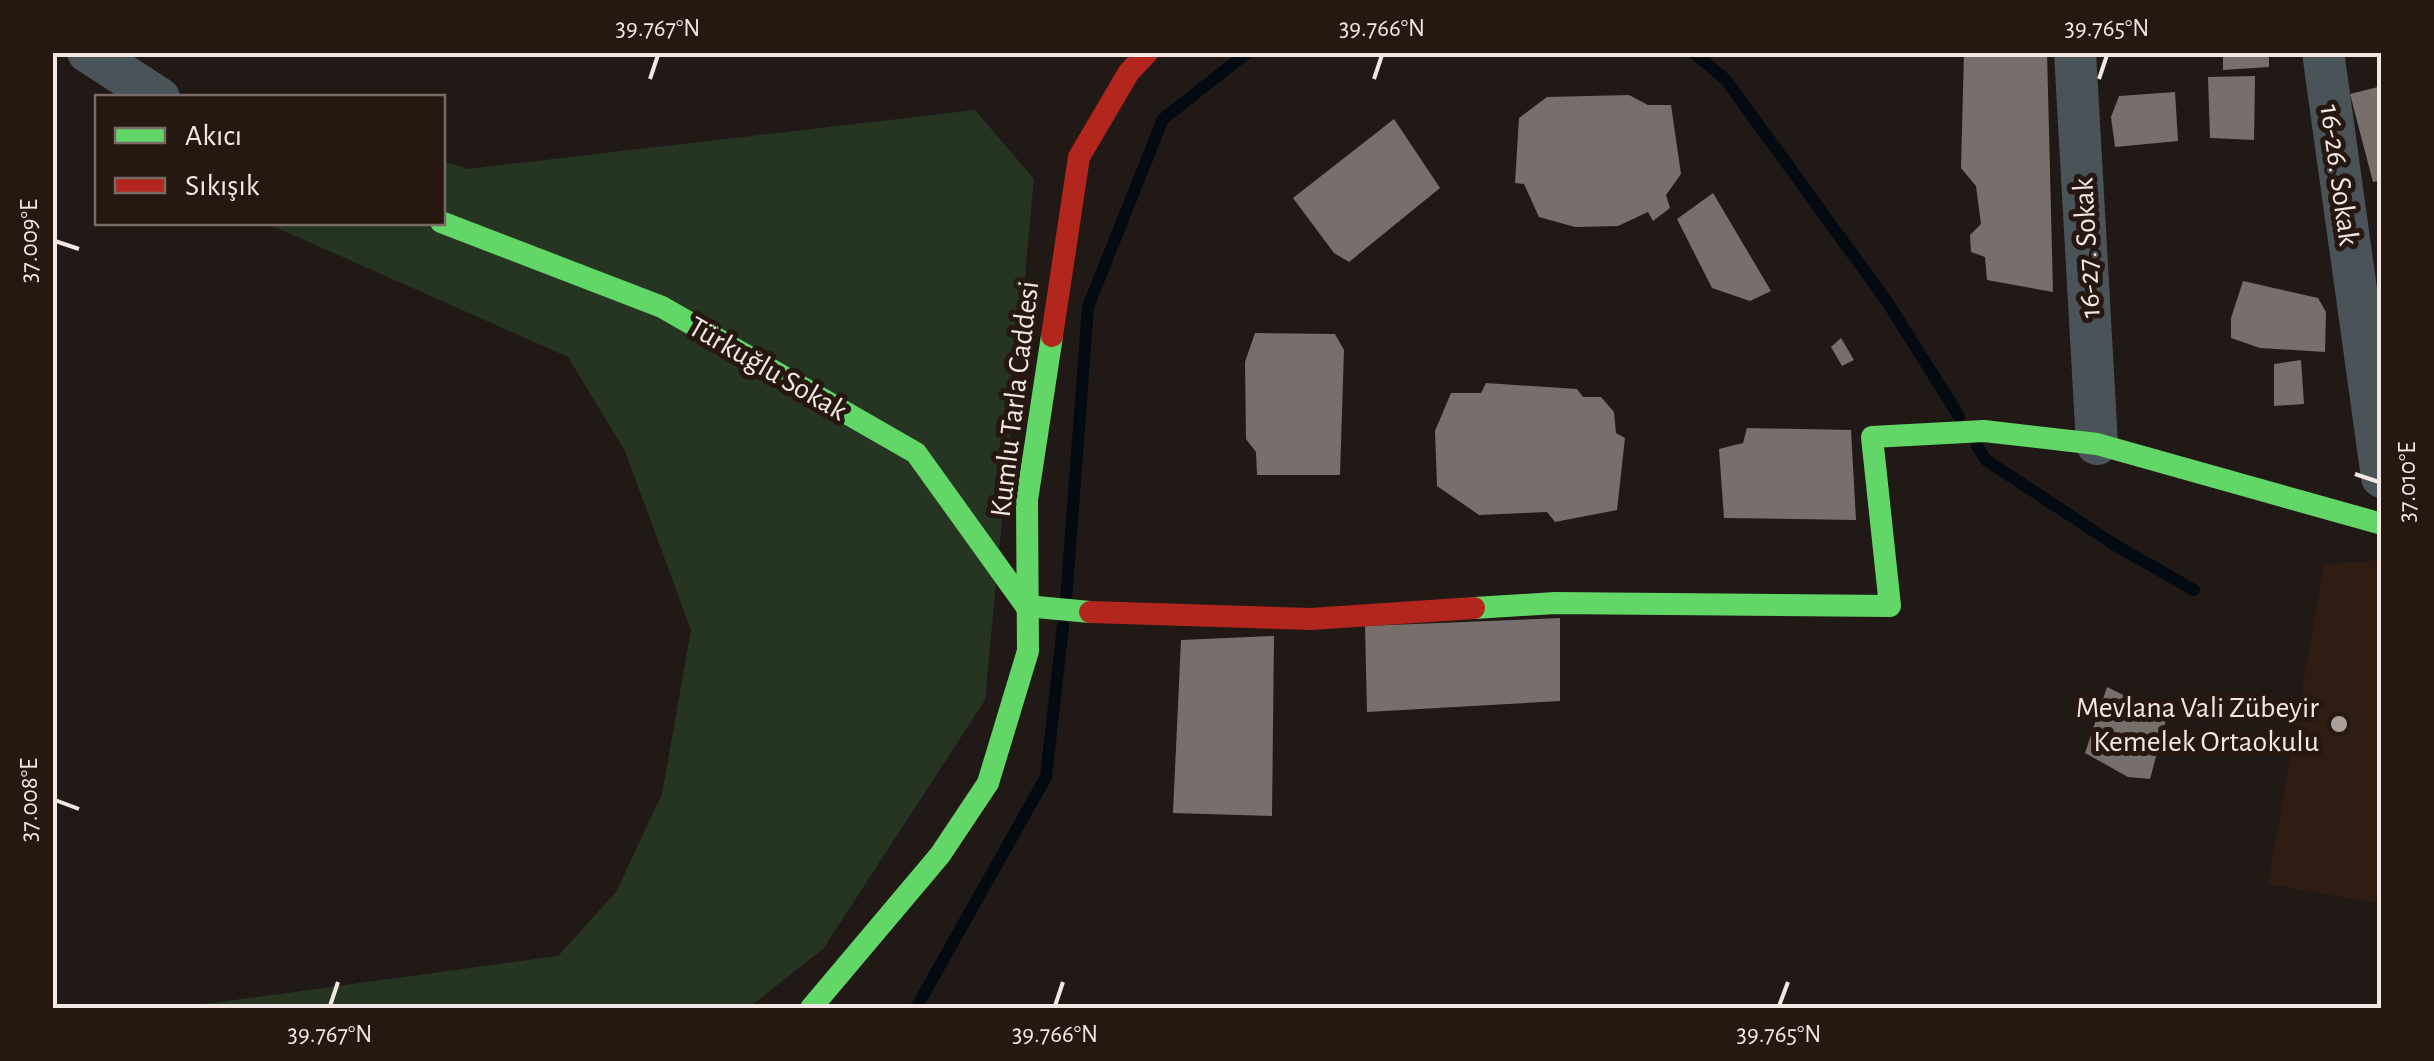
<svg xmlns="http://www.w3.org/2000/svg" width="2434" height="1061" font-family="'Alegreya Sans',sans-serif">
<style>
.built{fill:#2f1c13}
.green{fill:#253522}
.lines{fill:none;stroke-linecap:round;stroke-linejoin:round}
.stream{stroke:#030a11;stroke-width:12}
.building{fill:#766f6b}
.street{stroke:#4a5458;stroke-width:42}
.fast{stroke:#63d668;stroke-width:22}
.jam{stroke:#b3261e;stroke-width:22}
.ticks{fill:none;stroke:#f2e7e3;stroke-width:4}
.poi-dot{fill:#a99f9b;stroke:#261811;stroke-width:4}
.labels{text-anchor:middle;stroke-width:10;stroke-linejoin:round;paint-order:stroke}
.street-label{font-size:30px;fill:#f2e7e3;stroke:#261811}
.poi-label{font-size:30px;fill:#f2e7e3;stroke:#261811;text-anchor:end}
.neatline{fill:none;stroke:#f2e7e3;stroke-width:4}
.ticks-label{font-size:25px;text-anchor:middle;fill:#f2e7e3}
</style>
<rect width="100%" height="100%" fill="#211916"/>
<path class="built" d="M2381 560H2382L2381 904 2268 884 2324 564Z"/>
<path class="green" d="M975 110 1034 179 985 700 823 949 748 1008H176L558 956 616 892 662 794 691 630 625 451 568 357 266 223 442 222 443 161 468 169Z"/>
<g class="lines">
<g class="stream">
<path d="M1693 52 1726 80 1888 303 1959 416"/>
<path d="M1977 446 1986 460 2115 545 2194 590"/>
<path d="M1066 601 1088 307 1163 119 1248 52"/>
<path d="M916 1008 1046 777 1063 626"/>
</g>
</g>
<g class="building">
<path d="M1964 52H2047L2053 292 1987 280 1985 257 1971 252 1970 235 1981 224 1976 186 1961 168Z"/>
<path d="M2223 52H2269V67L2223 70Z"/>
<path d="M2255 76 2254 140 2210 138 2208 77Z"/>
<path d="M2382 86V180L2373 182 2350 94Z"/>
<path d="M2175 92 2178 141 2115 147 2111 117 2119 96Z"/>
<path d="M1629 95 1648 105H1671L1681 174 1666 195 1670 208 1653 221 1648 212 1618 226 1575 227 1539 217 1524 184 1515 183 1519 118 1547 97Z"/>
<path d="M1394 119 1440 188 1349 262 1334 253 1293 198Z"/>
<path d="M1713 193 1771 291 1750 301 1712 288 1677 219Z"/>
<path d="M2243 281 2318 298 2326 312 2325 352 2260 348 2231 338V318Z"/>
<path d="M1255 333 1335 334 1344 350 1340 475H1257L1256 452 1246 439 1245 362Z"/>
<path d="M1841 338 1854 360 1842 366 1831 347Z"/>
<path d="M2301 360 2304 404 2274 406V364Z"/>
<path d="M1486 383 1577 389 1583 397H1601L1614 412 1616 433 1625 438 1617 510 1555 522 1547 512 1479 515 1437 486 1435 431 1451 393H1481Z"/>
<path d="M1747 428 1851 430 1856 520 1724 518 1719 449 1743 443Z"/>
<path d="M1560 618V701L1367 712 1365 626Z"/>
<path d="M1274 636 1272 816 1173 813 1181 640Z"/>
<path d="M2107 687 2167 716 2150 779 2128 777 2085 753Z"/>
</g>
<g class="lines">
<g class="street">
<path d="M88 52 159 98"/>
<path d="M2075 52 2097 444"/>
<path d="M2323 52 2382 477"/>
</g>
<g class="fast">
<path d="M441 222 662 307 916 453 1026 606 1090 612"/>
<path d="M1474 608 1555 603 1890 606 1872 437 1984 431 2097 444 2382 524"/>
<path d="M811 1008 940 855 988 783 1028 651 1027 500 1052 336"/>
</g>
<g class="jam">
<path d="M1052 336 1079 157 1129 72 1148 52"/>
<path d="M1090 612 1311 619 1474 608"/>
</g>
</g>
<path class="ticks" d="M650 79 658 55M1374 79 1382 55M2099 79 2107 55M55 241 79 249M2355 474 2379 482M55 800 79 809M330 1006 338 982M1055 1006 1063 982M1779 1006 1788 982"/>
<circle class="poi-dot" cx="2339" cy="724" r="10"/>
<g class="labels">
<g class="street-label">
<text transform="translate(2340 175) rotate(82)" y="10">16-26. Sokak</text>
<text transform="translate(2086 248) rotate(-93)" y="10">16-27. Sokak</text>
<text transform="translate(768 368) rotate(30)" y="10">Türkuğlu Sokak</text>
<text transform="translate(1014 399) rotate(-83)" y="10">Kumlu Tarla Caddesi</text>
</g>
<g class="poi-label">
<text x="2319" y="717">Mevlana Vali Zübeyir<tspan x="2319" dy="34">Kemelek Ortaokulu</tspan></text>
</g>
</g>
<rect width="2434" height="1061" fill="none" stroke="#261811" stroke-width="110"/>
<rect x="95" y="95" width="350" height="130" fill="#261811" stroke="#786b65" stroke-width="2.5"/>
<rect x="115" y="128" width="50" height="15" fill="#63d668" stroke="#786b65" stroke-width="2.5"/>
<text x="185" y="145" font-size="30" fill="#f2e7e3">Akıcı</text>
<rect x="115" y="178" width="50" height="15" fill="#b3261e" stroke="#786b65" stroke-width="2.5"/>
<text x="185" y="195" font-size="30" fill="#f2e7e3">Sıkışık</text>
<rect x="55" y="55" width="2324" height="951" class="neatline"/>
<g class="ticks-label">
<text x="658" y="36">39.767°N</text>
<text x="1382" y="36">39.766°N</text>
<text x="2107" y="36">39.765°N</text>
<text transform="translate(28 241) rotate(-90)" y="9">37.009°E</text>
<text transform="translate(2406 482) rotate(-90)" y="9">37.010°E</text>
<text transform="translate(28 800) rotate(-90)" y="9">37.008°E</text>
<text x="330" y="1042">39.767°N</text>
<text x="1055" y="1042">39.766°N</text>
<text x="1779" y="1042">39.765°N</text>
</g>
</svg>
